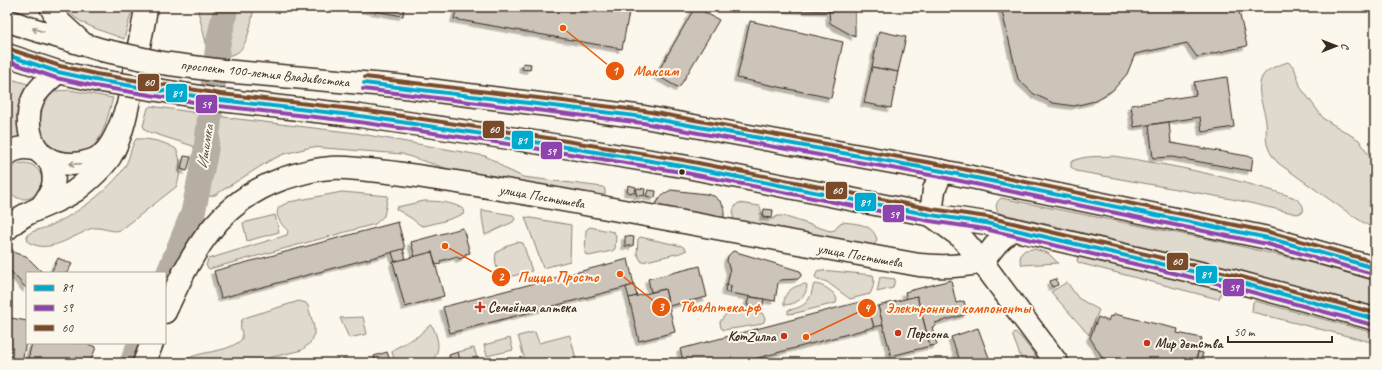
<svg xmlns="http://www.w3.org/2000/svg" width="1382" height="370" font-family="Caveat,sans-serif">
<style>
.green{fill:#dfd9ce;stroke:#8d8276}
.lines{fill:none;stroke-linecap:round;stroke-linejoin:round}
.river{stroke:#b6aea2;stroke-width:25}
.building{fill:#ccc4b9;stroke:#3b2a1e;filter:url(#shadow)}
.major-casing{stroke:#3b2a1e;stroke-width:25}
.highway-casing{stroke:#3b2a1e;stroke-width:25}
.major{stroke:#fbf7ec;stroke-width:22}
.highway{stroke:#fbf7ec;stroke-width:22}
.highway-bridge-casing{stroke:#3b2a1e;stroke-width:25;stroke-linecap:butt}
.highway-bridge{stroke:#fbf7ec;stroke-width:22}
.bus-1-casing{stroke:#fbf7ec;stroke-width:7}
.bus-2-casing{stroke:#fbf7ec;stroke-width:7}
.bus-3-casing{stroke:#fbf7ec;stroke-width:7}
.bus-1{stroke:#00a9ce;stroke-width:4}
.bus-2{stroke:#8e44ad;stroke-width:4}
.bus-3{stroke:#7a4b2a;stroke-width:4}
.oneway{stroke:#9b9085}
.bus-dot{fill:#3b2a1e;stroke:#fbf7ec;stroke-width:1.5}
.poi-dot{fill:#c8321e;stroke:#fbf7ec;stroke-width:1.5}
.labels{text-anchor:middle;stroke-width:4;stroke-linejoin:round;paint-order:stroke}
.street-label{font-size:14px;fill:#3b2a1e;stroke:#fbf7ec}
.poi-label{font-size:14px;font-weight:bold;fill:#3b2a1e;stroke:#fbf7ec;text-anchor:start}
.water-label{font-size:15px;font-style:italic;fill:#605246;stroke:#fbf7ec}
.leader{fill:none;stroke:#e8590c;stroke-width:1.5}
.callout-dot{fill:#e8590c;stroke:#fbf7ec;stroke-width:1.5}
.mark-label{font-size:12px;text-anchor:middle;font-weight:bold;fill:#fff}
.callout-label{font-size:15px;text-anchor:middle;font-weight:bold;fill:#e8590c;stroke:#fbf7ec;stroke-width:4;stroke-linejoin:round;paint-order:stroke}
.line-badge{stroke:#fbf7ec;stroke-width:1.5}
.badge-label{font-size:11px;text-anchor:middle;font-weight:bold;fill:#fff}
</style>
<defs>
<filter id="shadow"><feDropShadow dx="-3.5" dy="3.5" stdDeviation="0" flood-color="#0004"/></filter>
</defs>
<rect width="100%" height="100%" fill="#fbf7ec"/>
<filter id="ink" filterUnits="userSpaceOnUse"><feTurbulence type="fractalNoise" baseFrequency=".025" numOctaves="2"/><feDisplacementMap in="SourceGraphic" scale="8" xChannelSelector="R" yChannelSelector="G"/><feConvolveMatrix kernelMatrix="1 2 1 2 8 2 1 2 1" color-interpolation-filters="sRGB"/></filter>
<g filter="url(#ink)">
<g class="green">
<path d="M65 7H133L124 39C106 32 75 24 65 7Z"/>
<path d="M197 7H254C252 19 248 45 238 52 231 57 220 56 212 55L206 43Z"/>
<path d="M1288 62 1294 67 1301 88 1324 119 1359 140 1371 158 1375 170V228L1369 226 1353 216 1278 163C1274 158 1270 154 1268 147 1265 140 1267 131 1266 123 1265 108 1255 93 1262 77 1266 69 1279 65 1288 62Z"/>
<path d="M8 78 31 85C16 106 15 114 21 139L7 141 9 110Z"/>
<path d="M70 90 113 98C108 115 104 137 91 149 85 153 76 153 70 153 64 152 57 151 52 148 35 136 35 97 57 91 61 90 66 91 70 90Z"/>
<path d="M151 106 238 119 356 133 485 156 495 161 506 169 523 177 603 187 605 189V195L603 198 476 178 402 154 312 147 284 154 269 161 215 195 203 198 197 197 189 191 188 187 187 182 195 150 193 146 146 131 143 126 148 108Z"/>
<path d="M136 139C148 138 166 142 176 149 182 159 181 176 176 187L121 230C112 233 103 227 93 228 89 229 85 231 82 233 64 241 47 253 28 242L27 235C35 229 44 229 52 225 76 214 110 190 124 168 130 159 130 148 136 139Z"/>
<path d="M1113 156C1174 165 1234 178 1293 197 1299 201 1305 204 1303 212L1297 214 1237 200 1076 171 1071 167V162C1083 155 1099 157 1113 156Z"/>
<circle cx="24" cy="181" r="18"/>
<path d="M342 192 388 196 384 216 375 224 209 269 206 266 208 259 287 235 288 231C281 224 274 216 279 207L289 202Z"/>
<path d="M1001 198 1227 243 1316 264 1375 281V307L1223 266 999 213C995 208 995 203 1001 198Z"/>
<path d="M424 201C436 201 453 202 463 209L464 214 444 221 424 226 420 225 411 218 396 209 397 207Z"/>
<path d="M738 203 760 206 763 218 773 219 777 216H783L830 231 835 230 840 223 843 222C856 224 873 223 877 240L872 248 735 221C731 216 733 207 738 203Z"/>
<path d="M482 210 513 215 515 219 513 222 485 235 482 217Z"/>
<path d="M275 215 279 232 247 241 243 223Z"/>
<path d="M525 217 571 225 570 261 543 268Z"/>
<path d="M590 227 614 232 616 236 615 249 612 251 589 256 585 254 586 230Z"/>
<path d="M640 237 682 246 687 250 680 253 642 262 637 254 638 239Z"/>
<path d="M517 242 523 243 532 271 505 278C497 274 494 262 496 253L508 245Z"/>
<path d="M1034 249 1048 253 1058 263 1022 265 1020 260 1021 254 1025 250Z"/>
<path d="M1080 254 1220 289 1221 292 1219 299 1214 298 1079 263 1077 261 1078 256Z"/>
<path d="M821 270 873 275C875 280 873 289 870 294L850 299 827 282 818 279 815 277 817 271Z"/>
<path d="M880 277 895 279 893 288 877 292Z"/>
<path d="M1067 282 1078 298 1099 310 1089 335 1051 292Z"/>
<path d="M805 284 807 285C807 297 796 305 784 305 783 292 793 286 805 284Z"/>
<path d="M814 284C822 284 836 292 837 300L836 303 796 313 788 314V310C796 309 806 306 810 297 812 293 812 289 814 284Z"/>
<path d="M299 301 306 303 308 306 314 327V334L312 341 302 350 248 363H180C198 349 226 355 242 339 243 331 237 324 244 318Z"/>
<path d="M1255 301 1375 333V343L1252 312 1253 302Z"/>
<path d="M731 311 762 313 765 318 764 322 757 325 724 330 721 328 720 322 725 315Z"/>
<path d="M363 317 367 334 349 338 340 318Z"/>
<path d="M430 325 433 327C439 342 441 349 431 363H395L392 352 394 349 418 336Z"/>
<path d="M535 332 539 343 570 335 577 363H534L533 359 525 361 518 336Z"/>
<path d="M1015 332 1021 337 1041 363H1023L1013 337V334Z"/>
<path d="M510 338 513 350 487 356 484 345Z"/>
<path d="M474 348 477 358 457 363H451L458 352Z"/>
</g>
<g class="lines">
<g class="river">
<path d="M165 282 193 213 206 150 218 44 226 7"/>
<path d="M132 363 140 343"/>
</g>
</g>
<g class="building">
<path d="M352 7H404L403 16Z"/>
<path d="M457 7H630L622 49 454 19Z"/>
<path d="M695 7 719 20 679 88 656 75Z"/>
<path d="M726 7H855V10L829 11Z"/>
<path d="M1001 7H1238L1247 46 1197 57 1187 43 1135 54 1127 74 1113 90 1095 101 1074 106 1053 103 1034 94 1018 79Z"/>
<path d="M855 10V37L830 23 829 11Z"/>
<path d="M750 21 843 42 831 98 737 78Z"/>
<path d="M879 31 906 37 898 72 872 67Z"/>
<path d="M523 63 531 64 530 70 522 69Z"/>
<path d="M872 67 898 72 891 108 864 103Z"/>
<path d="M1227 77 1234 127 1202 132 1200 117 1134 127 1131 105 1196 95 1194 82Z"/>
<path d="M1169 122 1171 143 1253 157 1251 171 1172 157 1153 158 1149 125Z"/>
<path d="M184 156 191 157 187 171 181 169Z"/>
<path d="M628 185 636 187 635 193 627 192Z"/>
<path d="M637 188 645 189 644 196 636 195Z"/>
<path d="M648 190 656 191 655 198 646 196Z"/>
<path d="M671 190 706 194 714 196 721 202 724 208V219L655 206 662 195Z"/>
<path d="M764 209 773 210 772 218 763 217Z"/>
<path d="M398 222 405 249 221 298 214 271Z"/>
<path d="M463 228 470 253 465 254V257L459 259 458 256 440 261 441 264 436 265 432 252 415 257 411 242Z"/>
<path d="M625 236 634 237 633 246H625Z"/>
<path d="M11 248 15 253 26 256 43 273H27V289L7 267V259Z"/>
<path d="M403 249 406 259 395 262 392 252Z"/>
<path d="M733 251 800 271 801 273V276L798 279 780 280 778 283 775 301 730 293 731 286 727 285 730 271 727 261 728 256Z"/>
<path d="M432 252 444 296 405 307 393 262Z"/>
<path d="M58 258 72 264 67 273H51Z"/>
<path d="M628 259 634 285 450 333 443 307Z"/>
<path d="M700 266 707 297 669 306 665 289 651 292 648 279Z"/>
<path d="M1056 279 1058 285 1052 287 1050 281Z"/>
<path d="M951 280 956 303 964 301 967 314 935 323 936 326 932 327 937 345 930 346 917 296 907 299 905 292Z"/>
<path d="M634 285 637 296 629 298 626 287Z"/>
<path d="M726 285 731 286 730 293 725 292Z"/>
<path d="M665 289 675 332 639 341 629 298Z"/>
<path d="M917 296 930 346 891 356 878 306Z"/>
<path d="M749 297 764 299 762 308 747 305Z"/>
<path d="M867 300 874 327 739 363H684L680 349Z"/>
<path d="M878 306 883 325 874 327 869 309Z"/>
<path d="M1114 314 1178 329 1177 333 1202 338 1195 363H1106L1090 338 1098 317 1108 321 1110 316 1113 317Z"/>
<path d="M11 318 27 321V336L22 362 7 359V340Z"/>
<path d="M978 328 991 363H961L951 337Z"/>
<path d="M32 343H84L96 347 90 363H27Z"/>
<path d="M387 352 391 363H376L374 356Z"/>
<path d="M458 352 460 360 451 362 449 355Z"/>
<path d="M1198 352 1203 353 1200 363H1196Z"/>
<path d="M345 359 346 363H332Z"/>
</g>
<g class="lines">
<g class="major-casing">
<g id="major">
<path d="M7 154C17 147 26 147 38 150"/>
<path d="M41 207C54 190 58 180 49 159"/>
<path d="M931 215 961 237 982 262 1057 363"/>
<path d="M7 229C27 208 53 206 75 191 88 181 101 170 110 157 125 134 131 88 136 61 139 43 144 25 146 7"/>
<path d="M982 262 997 243 1012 229"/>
<path d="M165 312C192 253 216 203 282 179 297 174 315 169 331 168 343 167 356 169 368 170 393 172 418 176 443 180 498 188 552 198 607 208 711 228 815 247 919 265 941 267 961 267 982 262"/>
<path d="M144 363 152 343"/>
</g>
</g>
<g class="highway-casing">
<g id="highway">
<path d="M51 7 58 21 80 41"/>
<path d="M7 20 26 27 102 50"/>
<path d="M7 55 58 72 95 80"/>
<path d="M223 71 397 86 644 117 942 171 1268 238 1375 268"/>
<path d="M58 72C49 80 38 88 33 99 26 114 28 136 37 149 51 169 91 168 106 151 116 140 121 123 126 110"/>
<path d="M220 100 360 116 516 139 682 166 931 215 986 223 1234 281 1375 319"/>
<path d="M931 215 934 190 942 171"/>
</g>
</g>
<use href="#major" class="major"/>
<use href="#highway" class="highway"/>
<g class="highway-bridge-casing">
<g id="highway-bridge">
<path d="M102 50 162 63 223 71"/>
<path d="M95 80 220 100"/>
</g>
</g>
<use href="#highway-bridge" class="highway-bridge"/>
<g class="bus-1-casing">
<g id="bus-1">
<path d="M7 55 58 72 95 80 220 100 360 116 516 139 682 166 931 215 986 223 1234 281 1375 319"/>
<path d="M364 83 644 117 942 171 1268 238 1375 268"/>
</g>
</g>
<g class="bus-2-casing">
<g id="bus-2">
<path d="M7 61 56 78 94 86 219 106 359 122 515 145 681 172 930 221 985 229 1233 287 1373 325"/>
<path d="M363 89 643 123 941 177 1267 244 1373 274"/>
</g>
</g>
<g class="bus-3-casing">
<g id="bus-3">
<path d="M9 49 60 66 96 74 221 94 361 110 517 133 683 160 932 209 987 217 1235 275 1375 313"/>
<path d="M365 77 645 111 943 165 1269 232 1375 262"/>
</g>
</g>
<use href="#bus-1" class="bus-1"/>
<use href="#bus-2" class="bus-2"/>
<use href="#bus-3" class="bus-3"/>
</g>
<defs><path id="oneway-shaft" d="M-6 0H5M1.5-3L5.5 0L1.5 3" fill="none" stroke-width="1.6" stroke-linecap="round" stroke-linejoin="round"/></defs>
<g class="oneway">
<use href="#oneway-shaft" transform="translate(38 30) rotate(-163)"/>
<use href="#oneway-shaft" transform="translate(75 164) rotate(178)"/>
</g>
</g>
<circle class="bus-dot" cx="682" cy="172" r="3.5"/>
<g class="poi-dot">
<path d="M478 301h4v4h4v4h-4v4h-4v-4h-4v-4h4z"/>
<circle cx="898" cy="333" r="4"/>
<circle cx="784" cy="336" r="4"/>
<circle cx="1147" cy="343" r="4"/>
</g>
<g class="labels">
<g class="street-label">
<text transform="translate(265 73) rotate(6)" y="5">проспект 100-летия Владивостока</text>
<text transform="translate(542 196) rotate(10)" y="5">улица Постышева</text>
<text transform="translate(860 255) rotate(10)" y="5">улица Постышева</text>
</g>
<g class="poi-label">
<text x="488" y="312">Семейная аптека</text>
<text x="906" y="338">Персона</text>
<text x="776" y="341" text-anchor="end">КотZилла</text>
<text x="1155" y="348">Мир детства</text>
</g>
<g class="water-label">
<text transform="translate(205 147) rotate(-81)" y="5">Ишимка</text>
</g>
</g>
<path class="leader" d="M563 28L615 71M445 246L501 277M620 274L661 307M806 337L867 308"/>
<g class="callout-dot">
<circle cx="563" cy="28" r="4"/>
<circle cx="445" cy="246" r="4"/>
<circle cx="620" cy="274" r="4"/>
<circle cx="806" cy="337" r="4"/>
<circle cx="615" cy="71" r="10"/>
<circle cx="501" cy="277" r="10"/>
<circle cx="661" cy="307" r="10"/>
<circle cx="867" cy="308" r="10"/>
</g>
<g class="mark-label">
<text x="615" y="75">1</text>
<text x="501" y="281">2</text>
<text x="661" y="311">3</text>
<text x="867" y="312">4</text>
</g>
<g class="callout-label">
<text x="656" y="76">Максим</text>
<text x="558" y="282">Пицца Просто</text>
<text x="720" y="312">ТвояАптека.рф</text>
<text x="958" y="313">Электронные компоненты</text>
</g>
<g class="line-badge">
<rect x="137" y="73" width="23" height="19" rx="4" fill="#7a4b2a"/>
<rect x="165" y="83" width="23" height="20" rx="4" fill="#00a9ce"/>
<rect x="195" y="94" width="23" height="20" rx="4" fill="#8e44ad"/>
<rect x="482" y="120" width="23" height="19" rx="4" fill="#7a4b2a"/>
<rect x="511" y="130" width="23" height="20" rx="4" fill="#00a9ce"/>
<rect x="540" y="141" width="23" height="19" rx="4" fill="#8e44ad"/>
<rect x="825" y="181" width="23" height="19" rx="4" fill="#7a4b2a"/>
<rect x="854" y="192" width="23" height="20" rx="4" fill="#00a9ce"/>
<rect x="882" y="204" width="23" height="19" rx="4" fill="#8e44ad"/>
<rect x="1166" y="252" width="23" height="19" rx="4" fill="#7a4b2a"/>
<rect x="1195" y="265" width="23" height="19" rx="4" fill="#00a9ce"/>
<rect x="1222" y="278" width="23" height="19" rx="4" fill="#8e44ad"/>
</g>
<g class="badge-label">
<text x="149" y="86">60</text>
<text x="177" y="97">81</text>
<text x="206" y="108">59</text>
<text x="494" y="133">60</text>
<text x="522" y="144">81</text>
<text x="551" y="155">59</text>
<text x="837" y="194">60</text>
<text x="865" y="206">81</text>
<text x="894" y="218">59</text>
<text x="1177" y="265">60</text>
<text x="1206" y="278">81</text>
<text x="1234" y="291">59</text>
</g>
<rect width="1382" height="370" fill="none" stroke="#fbf7ec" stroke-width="24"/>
<rect x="12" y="12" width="1358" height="346" fill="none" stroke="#3b2a1e" stroke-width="1.5" filter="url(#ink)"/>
<rect x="26" y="272" width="140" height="72" fill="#fbf7ec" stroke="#aea59a"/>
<rect x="34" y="285" width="20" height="6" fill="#00a9ce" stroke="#aea59a"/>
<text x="62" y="292" font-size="12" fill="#3b2a1e">81</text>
<rect x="34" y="305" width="20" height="6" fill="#8e44ad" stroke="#aea59a"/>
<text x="62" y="312" font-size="12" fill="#3b2a1e">59</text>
<rect x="34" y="325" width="20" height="6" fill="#7a4b2a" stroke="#aea59a"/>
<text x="62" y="332" font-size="12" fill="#3b2a1e">60</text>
<g transform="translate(1336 46) rotate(90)" stroke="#fbf7ec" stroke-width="3" paint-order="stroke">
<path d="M0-3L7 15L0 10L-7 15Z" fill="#3b2a1e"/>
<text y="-6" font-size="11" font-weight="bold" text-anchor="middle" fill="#3b2a1e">С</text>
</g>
<path d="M1228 336v6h104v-6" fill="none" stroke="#3b2a1e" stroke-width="2"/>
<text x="1234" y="336" font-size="12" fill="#3b2a1e" stroke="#fbf7ec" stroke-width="3" paint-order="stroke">50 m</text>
</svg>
